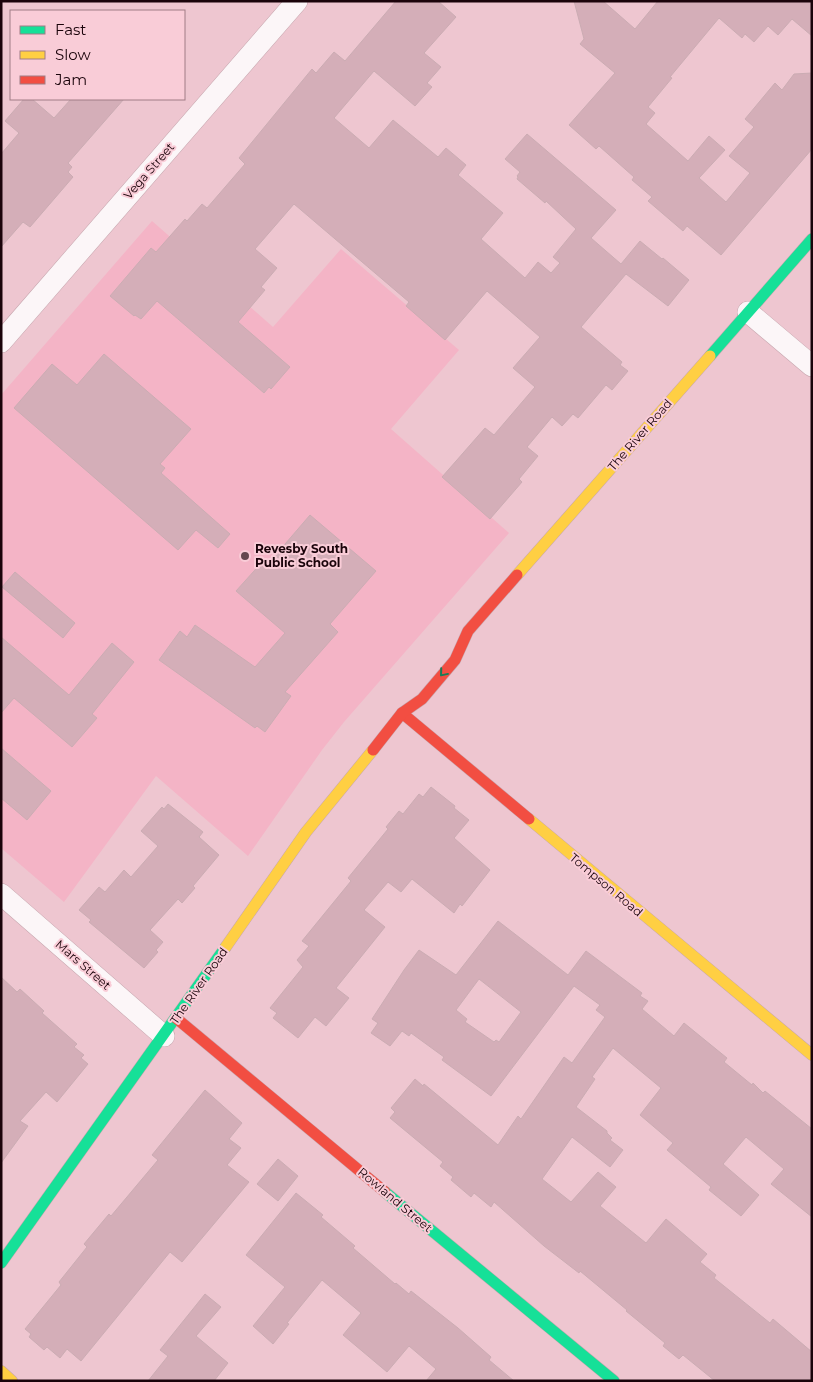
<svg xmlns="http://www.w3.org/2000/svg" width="813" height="1382" font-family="Montserrat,sans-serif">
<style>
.built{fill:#f4b4c6}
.building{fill:#d4aeb8;stroke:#cbacb3;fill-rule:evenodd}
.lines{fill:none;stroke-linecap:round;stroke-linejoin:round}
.street-casing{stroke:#c6a6ae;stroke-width:22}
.fast-casing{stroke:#c6a6ae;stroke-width:12}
.slow-casing{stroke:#c6a6ae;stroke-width:12}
.jam-casing{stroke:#c6a6ae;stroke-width:12}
.street{stroke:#fcf6f8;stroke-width:21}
.fast{stroke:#16e098;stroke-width:11}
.slow{stroke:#ffcf43;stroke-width:11}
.jam{stroke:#f24e42;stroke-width:11}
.oneway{stroke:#187d58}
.poi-dot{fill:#64474f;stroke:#f9ccd7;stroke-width:2}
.labels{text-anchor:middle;stroke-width:4;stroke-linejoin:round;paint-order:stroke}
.street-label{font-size:12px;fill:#1a030a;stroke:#f9ccd7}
.poi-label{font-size:12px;font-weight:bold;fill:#1a030a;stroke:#f9ccd7;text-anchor:start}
</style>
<rect width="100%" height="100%" fill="#eec6d0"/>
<path class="built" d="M152 221 273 327 341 249 459 350 391 429 509 533 344 722 322 750 248 856 156 776 64 902 1 848V395Z"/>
<g class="building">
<path d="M396 1H438L456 17 424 53 441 67 427 83 432 87 415 106 374 71 334 118 369 148 393 120 438 157 446 148 466 165 458 175 503 213 481 239 525 278 538 262 551 273 560 263 553 257 576 229 546 201 545 203 517 179 518 177 517 176 520 172 505 159 527 134 616 210 591 238 621 264 640 241 662 259 663 258 689 280 668 306 626 274 581 327 622 362 620 365 628 371 612 390 606 385 578 418 573 414 562 426 552 417 527 447 538 456 519 479 522 482 490 519 442 477 485 428 494 435 535 387 513 368 540 337 487 291 445 340 406 306 409 302 294 204 255 249 277 268 261 287 265 290 238 322 290 367 271 389 269 387 264 393 157 301 141 319 135 315 134 316 110 296 151 248 156 252 185 219 187 221 202 204 207 208 245 164 239 158 312 69 316 73 334 52 345 61Z"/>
<path d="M574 1H603L635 29 658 1H812V36L792 19 778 35 768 26 754 42 745 34 742 38 719 18 670 77 672 78 648 107 655 113 646 124 688 161 709 136 725 150 699 178 726 202 750 173 729 156 754 127 745 119 775 83 782 90 794 74 812 73V149L721 255 687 226 683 231 648 201 652 197 632 180 634 177 599 146 596 149 569 125 615 73 580 44 584 39Z"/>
<path d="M24 99H32L54 118 71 99H124L68 163 72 167 68 172 73 177 30 227 23 222 1 247V154L19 133 5 121Z"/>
<path d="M104 354 191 429 160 464 165 468 161 473 230 534 218 548 196 530 178 550 14 408 52 364 77 385Z"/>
<path d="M310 515 376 571 330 624 338 632 285 692 291 696 265 732 257 726 255 728 159 660 180 631 187 637 195 625 255 667 285 633 236 591 263 561 267 565Z"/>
<path d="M15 572 75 623 63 638 2 587Z"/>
<path d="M1 637 69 695 112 643 134 662 92 714 97 718 72 747 14 698 1 713Z"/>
<path d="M1 748 51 791 27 820 1 798Z"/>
<path d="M431 787 455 806 454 808 469 820 454 838 490 870 462 906 460 904 454 913 412 879 401 892 388 882 364 910 385 927 336 988 349 998 326 1026 315 1017 298 1038 273 1018 277 1013 270 1008 303 967 297 960 309 946 302 941 351 881 348 878 388 829 386 827 399 811 403 814 419 794 423 797Z"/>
<path d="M168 804 203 832 199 837 219 855 193 886 195 888 182 903 178 899 150 930 163 942 156 950 158 952 144 968 89 922 91 920 79 910 99 887 105 892 124 870 131 877 158 846 141 831 162 807 164 809Z"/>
<path d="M498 921 568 975 586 951 642 993 640 996 648 1001 642 1009 674 1036 684 1023 727 1058 724 1062 752 1085 753 1083 763 1093 765 1091 812 1129V1217L771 1184 784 1169 746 1137 723 1164 759 1195 741 1216 709 1190 711 1187 667 1150 673 1143 640 1115 661 1088 613 1048 592 1077 595 1079 576 1107 607 1131V1133L612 1138 610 1140 623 1150 610 1167 572 1137 542 1179 571 1202 598 1172 616 1187 600 1206 646 1243 666 1219 707 1254 700 1262 716 1275 714 1278 770 1323 773 1319 812 1352V1381H715L683 1355 679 1359 663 1346 665 1343 626 1311 627 1310 580 1271 579 1273 544 1246 494 1202 491 1207 474 1193 471 1197 451 1180 453 1177 440 1166 443 1162 390 1118 395 1112 391 1108 415 1079 423 1086 424 1084 498 1145 518 1116 521 1119 564 1057 572 1063 605 1017 596 1010 600 1005 574 986 491 1096 442 1060 444 1057 411 1033 409 1036 402 1031 390 1046 371 1033 378 1023 372 1019 404 970 419 950 456 975ZM479 979 521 1012 499 1042 496 1040 494 1042 465 1022 467 1019 456 1010Z"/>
<path d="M1 977 17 992 20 989 44 1011 42 1013 77 1044 74 1047 84 1055 81 1058 88 1064 57 1102 46 1092 20 1121 28 1126 1 1163Z"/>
<path d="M205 1090 242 1123 229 1139 241 1148 227 1165 249 1182 182 1262 170 1252 81 1361 67 1349 60 1358 47 1347 44 1350 29 1337 31 1334 25 1329 61 1285 59 1282 87 1247 84 1244 109 1214 111 1216 158 1160 152 1155Z"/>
<path d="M278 1159 298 1176 278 1201 257 1184Z"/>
<path d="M296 1193 323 1215 321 1217 355 1246 353 1248 395 1284 396 1283 409 1294 411 1291 458 1328 491 1357 489 1360 514 1381H426L436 1369 409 1346 387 1372 343 1335 361 1313 322 1280 287 1323 289 1324 273 1344 253 1326 285 1287 246 1255Z"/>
<path d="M205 1294 221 1307 196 1336 228 1363 214 1381H148L168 1356 160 1350Z"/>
</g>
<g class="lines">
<g class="street-casing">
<g id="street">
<path d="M748 312 812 366"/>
<path d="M1 342 297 1"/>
<path d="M1 894 164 1036"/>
</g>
</g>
<g class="fast-casing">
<g id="fast">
<path d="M710 356 812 239"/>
<path d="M385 1192 614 1381"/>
<path d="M1 1263 225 948"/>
</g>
</g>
<g class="slow-casing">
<g id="slow">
<path d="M517 575 710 356"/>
<path d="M529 819 812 1055"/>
<path d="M225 948 306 832 373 750"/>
<path d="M1 1371 12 1381"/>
</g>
</g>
<g class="jam-casing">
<g id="jam">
<path d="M402 713 529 819"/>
<path d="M373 750 402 713 422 699 455 660 468 631 517 575"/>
<path d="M176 1018 385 1192"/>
</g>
</g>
<use href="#street" class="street"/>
<use href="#fast" class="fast"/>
<use href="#slow" class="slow"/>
<use href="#jam" class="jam"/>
</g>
<defs><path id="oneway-chevron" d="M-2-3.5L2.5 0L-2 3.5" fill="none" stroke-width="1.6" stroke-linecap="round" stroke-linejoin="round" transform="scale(1.25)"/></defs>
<use class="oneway" href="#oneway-chevron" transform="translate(443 673) rotate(130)"/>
<circle class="poi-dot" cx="245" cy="556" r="5"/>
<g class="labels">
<g class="street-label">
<text transform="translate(149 171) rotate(-49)" y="4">Vega Street</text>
<text transform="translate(640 435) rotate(-49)" y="4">The River Road</text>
<text transform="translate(606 885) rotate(40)" y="4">Tompson Road</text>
<text transform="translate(83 965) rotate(41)" y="4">Mars Street</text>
<text transform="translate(199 986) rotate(-55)" y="4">The River Road</text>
<text transform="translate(395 1200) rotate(40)" y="4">Rowland Street</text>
</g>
<g class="poi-label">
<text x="255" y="553">Revesby South<tspan x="255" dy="14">Public School</tspan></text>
</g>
</g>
<rect width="813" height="1382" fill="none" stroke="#1a030a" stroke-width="5"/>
<rect x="10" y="10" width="175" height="90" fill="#f9ccd7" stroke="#a07c85"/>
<rect x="20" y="26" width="25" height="8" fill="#16e098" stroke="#a07c85"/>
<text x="55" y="35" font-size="15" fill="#1a030a">Fast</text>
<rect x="20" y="51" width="25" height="8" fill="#ffcf43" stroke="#a07c85"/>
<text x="55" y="60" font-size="15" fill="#1a030a">Slow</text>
<rect x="20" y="76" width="25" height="8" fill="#f24e42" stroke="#a07c85"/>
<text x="55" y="85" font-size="15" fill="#1a030a">Jam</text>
</svg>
